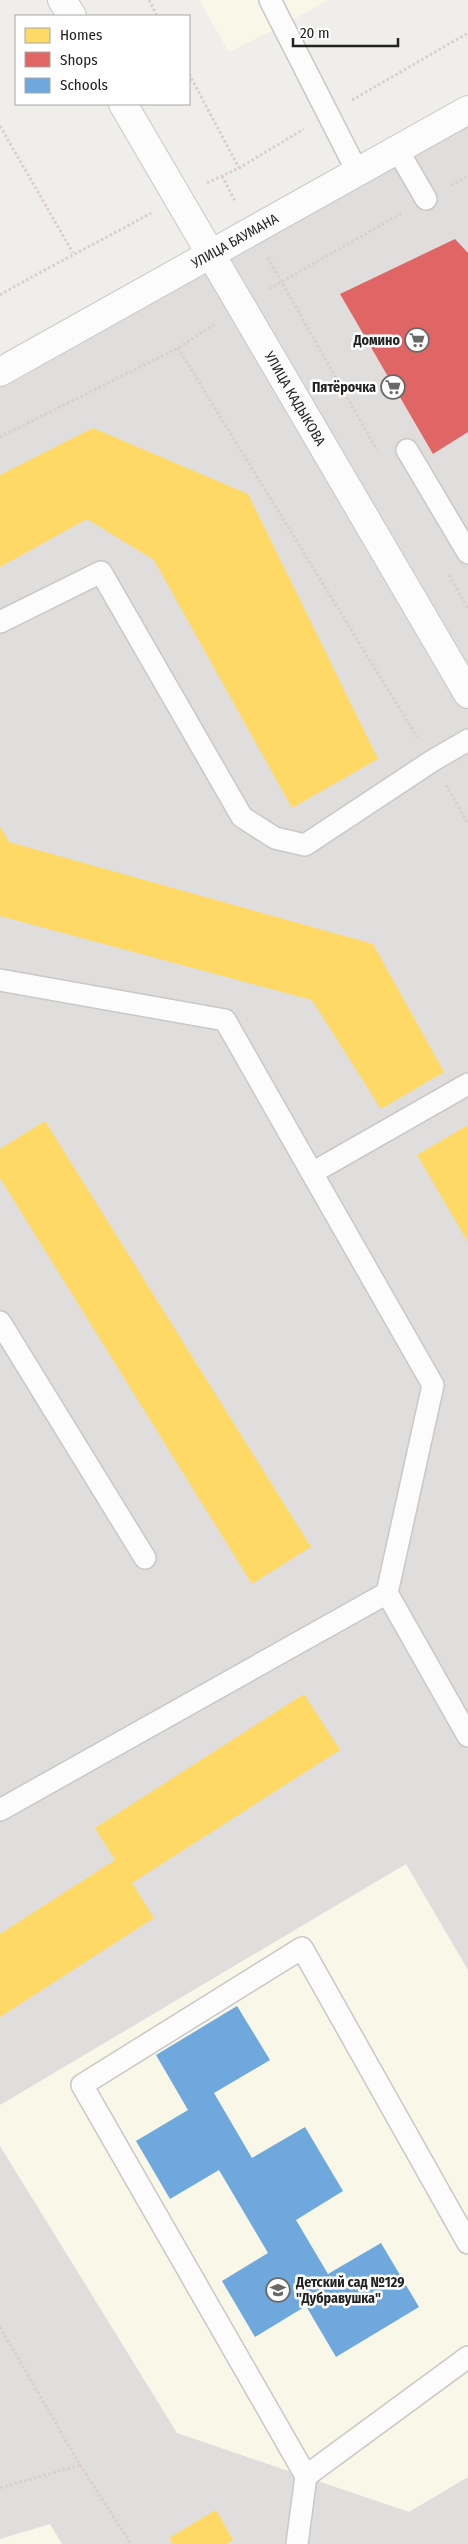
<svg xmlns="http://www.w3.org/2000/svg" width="468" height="2544" font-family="'Fira Sans Condensed',sans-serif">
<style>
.residential{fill:#dfdedc}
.education{fill:#f8f7e8}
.homes{fill:#ffd966}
.shops{fill:#e06666}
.schools{fill:#6fa8dc}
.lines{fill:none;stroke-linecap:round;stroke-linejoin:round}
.service-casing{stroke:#c9c8c7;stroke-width:24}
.minor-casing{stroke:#c9c8c7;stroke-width:30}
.path{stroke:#dccecd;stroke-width:3;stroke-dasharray:2.5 2.5;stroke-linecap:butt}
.service{stroke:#fdfcfc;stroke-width:21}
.minor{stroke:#fdfcfc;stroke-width:28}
.labels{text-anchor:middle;stroke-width:5;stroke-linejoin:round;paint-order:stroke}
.street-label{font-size:14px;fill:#222;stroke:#fff}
.poi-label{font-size:14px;font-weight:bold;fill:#222;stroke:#fff;text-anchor:end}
</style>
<rect width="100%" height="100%" fill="#f0eeeb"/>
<path class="residential" d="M468 124V2544H0V385Z"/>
<g class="education">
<path d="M199 0H328L282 26 229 52Z"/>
<path d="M406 1864 468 1970V2477L409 2512 177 2433 0 2146V2105Z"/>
<path d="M50 2524 62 2544H0V2539Z"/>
</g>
<g class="homes">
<path d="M93 428 248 494 378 759 292 808 154 560 87 519 0 567V475Z"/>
<path d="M0 827 9 842 373 944 444 1072 381 1109 312 1000 0 916Z"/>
<path d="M45 1121 311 1547 252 1584 0 1178V1149Z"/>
<path d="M468 1125V1242L417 1155Z"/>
<path d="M304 1694 340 1750 132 1883 154 1918 0 2017V1934L115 1860 95 1828Z"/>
<path d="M216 2510 233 2540 226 2544H173L169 2538Z"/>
</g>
<path class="shops" d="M455 239 468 253V432L433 454 340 294Z"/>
<path class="schools" d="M237 2006 270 2060 214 2093 252 2158 305 2127 343 2191 296 2220 328 2274 381 2243 419 2307 336 2357 306 2306 255 2337 222 2281 268 2253 219 2170 170 2199 136 2141 188 2110 156 2055Z"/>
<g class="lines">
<g class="service-casing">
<g id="service">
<path d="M270 0 357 171"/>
<path d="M397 149 426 199"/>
<path d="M407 450 468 553"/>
<path d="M0 622 101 572 242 817 275 838 305 845 432 761 468 740"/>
<path d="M0 980 225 1020 312 1173"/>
<path d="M468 1084 312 1173 433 1385 387 1593 468 1736"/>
<path d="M0 1322 145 1558"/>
<path d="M0 1810 387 1593"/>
<path d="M306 2476 468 2357"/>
<path d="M297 2544 306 2476 82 2085 302 1948 468 2243"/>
</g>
</g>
<g class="minor-casing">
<g id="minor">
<path d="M62 0 72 16"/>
<path id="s1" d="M123 104 468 694"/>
<path id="s2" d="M0 372 468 110"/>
</g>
</g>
<g class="path">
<path d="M149 0 157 16"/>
<path d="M189 74 239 168"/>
<path d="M352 100 468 33"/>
<path d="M0 126 73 253"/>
<path d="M222 176 236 203"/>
<path d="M207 183 239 168 304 129"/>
<path d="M451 185 468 176"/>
<path d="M268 258 377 450"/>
<path d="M269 289 402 213"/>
<path d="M0 295C50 266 101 241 151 213"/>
<path d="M178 348 417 737"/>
<path d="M0 437 178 348 215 324"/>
<path d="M449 575 468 609"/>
<path d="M446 785 468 824"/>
<path d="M0 2327 80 2465 0 2488"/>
<path d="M80 2465 131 2544"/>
</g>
<use href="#service" class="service"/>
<use href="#minor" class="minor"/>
</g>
<defs>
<g id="supermarket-ring" transform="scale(1.25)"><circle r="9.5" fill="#fff" stroke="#6a6968" stroke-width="1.5"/><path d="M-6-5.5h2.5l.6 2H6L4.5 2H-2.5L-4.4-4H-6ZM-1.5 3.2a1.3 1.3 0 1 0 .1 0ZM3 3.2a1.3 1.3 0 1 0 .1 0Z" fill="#6a6968"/></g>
<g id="school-ring" transform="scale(1.25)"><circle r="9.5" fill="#fff" stroke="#6a6968" stroke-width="1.5"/><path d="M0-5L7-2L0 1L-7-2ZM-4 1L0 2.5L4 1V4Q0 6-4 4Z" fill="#6a6968"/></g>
</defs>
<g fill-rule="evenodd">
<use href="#supermarket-ring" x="417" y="340"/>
<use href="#supermarket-ring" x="393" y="387"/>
<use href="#school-ring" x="278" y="2290"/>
</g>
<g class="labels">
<g class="street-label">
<text dy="5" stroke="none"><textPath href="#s2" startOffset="269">УЛИЦА БАУМАНА</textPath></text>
<text dy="5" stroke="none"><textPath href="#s1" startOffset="341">УЛИЦА КАДЫКОВА</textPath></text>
</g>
<g class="poi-label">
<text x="400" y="345">Домино</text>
<text x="376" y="392">Пятёрочка</text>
<text x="296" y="2287" text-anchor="start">Детский сад №129<tspan x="296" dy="16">"Дубравушка"</tspan></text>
</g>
</g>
<rect x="15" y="15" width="175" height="90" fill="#ffffff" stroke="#a7a7a7"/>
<rect x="25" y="28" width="25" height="15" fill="#ffd966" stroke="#a7a7a7"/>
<text x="60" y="40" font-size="15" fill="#222222">Homes</text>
<rect x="25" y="52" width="25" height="15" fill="#e06666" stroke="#a7a7a7"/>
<text x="60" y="65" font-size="15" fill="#222222">Shops</text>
<rect x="25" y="78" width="25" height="15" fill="#6fa8dc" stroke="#a7a7a7"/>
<text x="60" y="90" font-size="15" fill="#222222">Schools</text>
<path d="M293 38v8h105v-8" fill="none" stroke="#222222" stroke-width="2.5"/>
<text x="300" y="38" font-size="15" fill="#222222" stroke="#ffffff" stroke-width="4" paint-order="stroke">20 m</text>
</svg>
